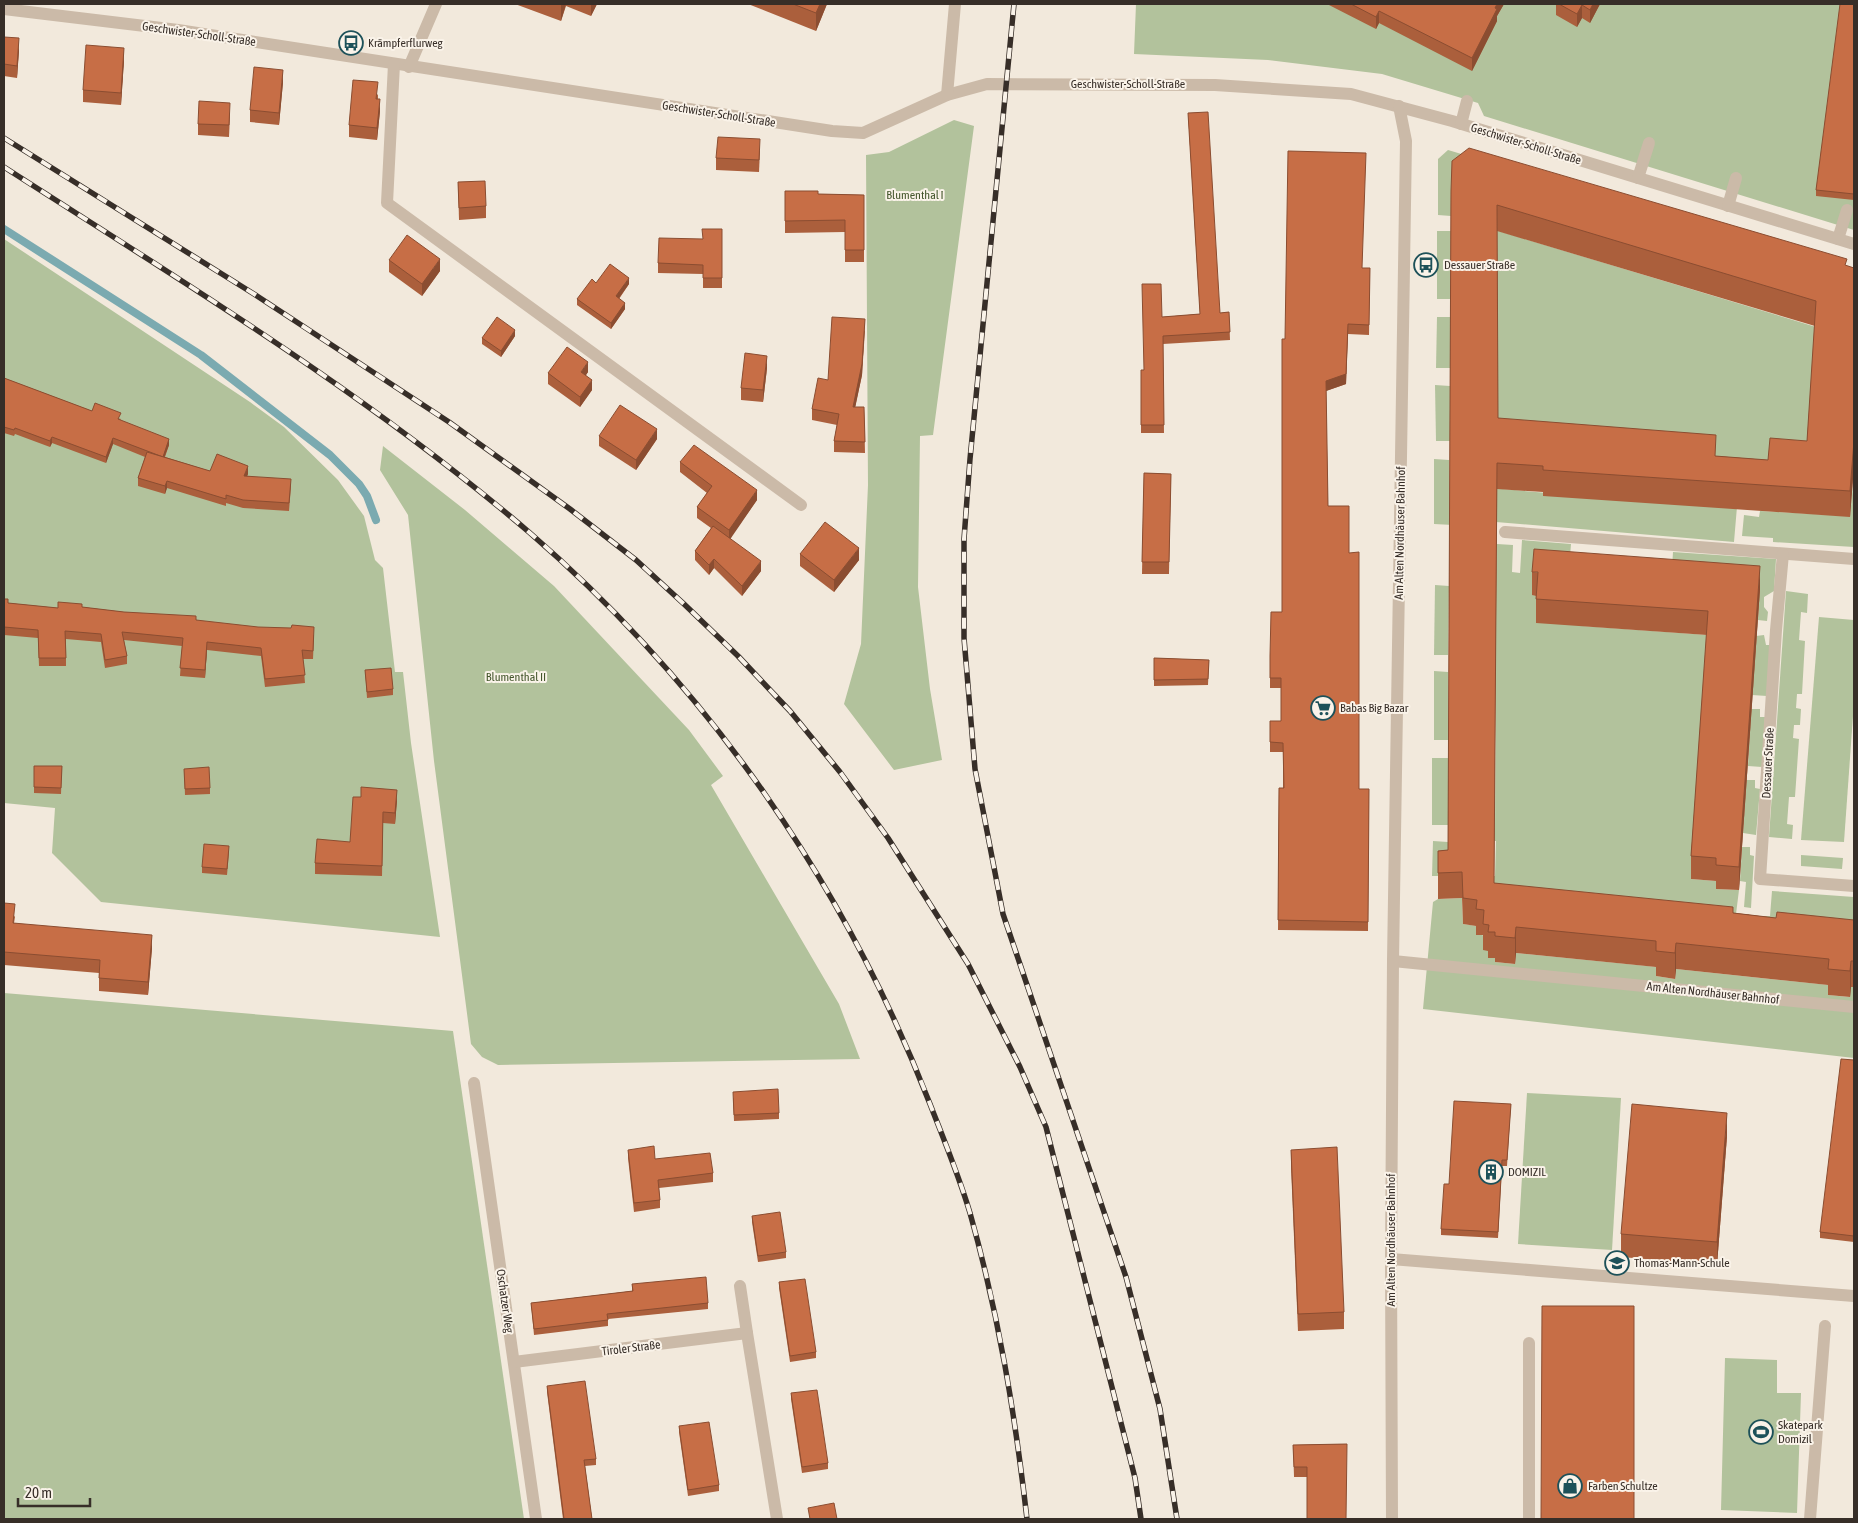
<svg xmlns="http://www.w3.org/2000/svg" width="1858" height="1523" font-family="'Asap Condensed',sans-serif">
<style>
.green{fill:#b2c29c}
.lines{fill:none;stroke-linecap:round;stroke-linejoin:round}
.stream{stroke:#7baab0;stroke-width:8}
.minor{stroke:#cbbaa8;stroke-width:12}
.rail-casing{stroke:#372e28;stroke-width:5.5}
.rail{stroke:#faf3e9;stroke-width:4;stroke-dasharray:11;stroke-linecap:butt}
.wall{fill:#ab5f3c;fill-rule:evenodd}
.shaded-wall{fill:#8b4d31}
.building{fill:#c76e46;stroke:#8b4d31;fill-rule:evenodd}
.labels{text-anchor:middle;stroke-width:4;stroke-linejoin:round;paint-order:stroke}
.street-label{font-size:12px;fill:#372e28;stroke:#faf3e9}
.poi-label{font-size:12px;fill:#372e28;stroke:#faf3e9;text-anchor:start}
.park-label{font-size:12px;fill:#44562c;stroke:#faf3e9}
</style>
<rect width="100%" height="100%" fill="#f2e9dc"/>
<g class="green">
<path d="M1136 4H1854V230L1484 116 1478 103 1382 74 1268 60 1134 54Z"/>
<path d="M954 120 974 126 933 435 920 436 918 587 930 689 942 760 894 770 844 704 861 644 868 485 866 155 889 152Z"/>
<path d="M1448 150 1532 175 1451 216 1438 215V159Z"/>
<path d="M1492 229 1816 327 1807 467 1770 464 1768 486 1739 483 1734 542 1496 522 1491 488 1663 503 1498 448Z"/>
<path d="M1437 231H1451L1450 299H1437Z"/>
<path d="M4 239 250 402 284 427 338 480 364 516 375 560 383 568 395 672H403L411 743 440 937 101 902 52 853 55 808 4 803Z"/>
<path d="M1437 317H1450V368H1436Z"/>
<path d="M1435 385 1450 386V441H1436Z"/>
<path d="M383 446 465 510 554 586 689 730 723 776 711 785 839 1004 860 1059 498 1065 482 1057 471 1044 434 761 408 515 380 470Z"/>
<path d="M1434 459 1449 460V515L1453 525 1434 524Z"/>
<path d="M1853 485 1854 547 1773 542V538L1742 536 1744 515 1759 517 1760 511 1850 516Z"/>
<path d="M1522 540 1571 544 1569 568 1533 595 1538 596 1583 626 1708 635 1691 879 1716 881V889L1739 890 1734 930 1741 924 1743 914H1749L1744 969 1506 910 1480 876H1495L1496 841H1491V829L1495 828 1496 672 1492 671V660L1496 659V586H1492L1496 572 1497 544 1513 545 1512 572 1520 573Z"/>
<path d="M1673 552 1776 559 1774 591 1764 597V607L1768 612 1767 621 1758 620 1759 589 1671 584Z"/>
<path d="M1435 585 1449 586 1448 655H1434Z"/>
<path d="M1786 591 1808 594 1807 613 1801 612 1799 640 1805 641 1802 694H1797L1796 708 1801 709 1800 725H1794L1793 738 1799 739 1795 797H1789L1787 824 1793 825 1792 839 1769 837Z"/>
<path d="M1819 617 1854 620V702L1844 842 1801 840Z"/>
<path d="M1764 635 1766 645H1770L1767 696 1752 695 1756 636Z"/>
<path d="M1434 671 1448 672V740H1434Z"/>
<path d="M1751 709H1760V717H1765L1762 767 1748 766Z"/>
<rect x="1432" y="758" width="16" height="67"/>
<path d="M1746 780H1755V788L1760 789 1756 835 1743 833Z"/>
<path d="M1433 841 1448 842V876H1432Z"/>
<path d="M1742 847H1750V855L1754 856 1751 908 1744 907 1746 882 1740 881Z"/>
<path d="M1801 855 1843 858 1842 869 1801 866Z"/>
<path d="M1772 891 1854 897V946L1762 942 1763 916H1770Z"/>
<path d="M1462 898 1463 924 1477 926C1485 936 1487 949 1495 958V962L1515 964 1516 953 1657 967 1656 976 1675 979 1676 969 1829 985 1828 995 1849 997 1851 987H1854V1058L1423 1009 1433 902 1438 899Z"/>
<path d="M4 993 453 1031 524 1519H4Z"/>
<path d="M1527 1093 1621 1098 1612 1250 1518 1244Z"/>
<path d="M1725 1358 1777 1360V1393H1801L1797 1513 1721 1510Z"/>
</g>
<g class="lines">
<path class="stream" d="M4 229 201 355 330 455 359 484 367 496 376 520"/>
<g class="minor">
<path d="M4 9 178 30 832 131 863 133 947 95 987 84 1215 85 1351 94 1452 121 1854 244"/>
<path d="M394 64 387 203 801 505"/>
<path d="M409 67 436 4"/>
<path d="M947 95 955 4"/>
<path d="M1461 124 1467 101"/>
<path d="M1638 178 1649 143"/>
<path d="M1728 206 1736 178"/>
<path d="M1838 239 1847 210"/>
<path d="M1505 532 1854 559"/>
<path d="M1783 554 1776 630 1760 879 1854 886"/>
<path d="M1393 961 1854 1007"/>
<path d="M474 1083 536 1519"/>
<path d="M1391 1259 1854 1296"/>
<path d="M740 1286 747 1333"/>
<path d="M1529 1343V1519"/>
<path d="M514 1362 747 1333 777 1519"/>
<path d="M1392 1519 1391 1259 1393 961 1406 141 1399 106"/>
<path d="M1810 1519 1825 1326"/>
</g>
<g class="rail-casing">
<g id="rail">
<path d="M1014 4 970 459 964 539V638L975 769 1003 914 1126 1277 1160 1409 1177 1519"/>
<path d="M4 138 254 294 449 422 570 509 636 560 684 604 738 656 790 711 840 772 888 838 968 964 1020 1067 1046 1127 1135 1478 1141 1519"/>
<path d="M4 167C183 282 368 394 530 533 709 688 845 885 930 1104 944 1140 959 1176 970 1213 999 1316 1015 1414 1027 1519"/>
</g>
</g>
<use href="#rail" class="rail"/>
</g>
<g class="wall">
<path d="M515 4H597L591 16 566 6 561 21Z"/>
<path d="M748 4H827L816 31Z"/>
<path d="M1327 4H1504L1497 16V21L1472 71 1379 23 1376 29Z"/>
<path d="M1556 4H1600L1590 23 1582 18 1577 27 1556 15Z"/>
<path d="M1854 4V200L1816 196V190Z"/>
<path d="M4 37 19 50 17 78 4 76Z"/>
<path d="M124 60 121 105 83 102V90Z"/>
<path d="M283 82 279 125 250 122V110Z"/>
<path d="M378 94V99L380 111 377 140 349 137V125Z"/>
<path d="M1188 113 1220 313 1229 312 1230 340 1163 344 1164 433H1141V370H1144L1162 317 1200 314Z"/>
<path d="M230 115 229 137 198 135V124Z"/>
<path d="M760 151 759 172 716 170V158Z"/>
<path d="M458 182 486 206V218L459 220Z"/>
<path d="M785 191 818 194 864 195V262H845V232L785 233Z"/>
<path d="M1451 191 1847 266 1854 268V466L1850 517 1543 496V492L1497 489 1494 883 1776 918 1854 920V987H1851L1850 997 1828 995V985L1676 969 1675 979 1656 976V967L1516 953 1515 964 1495 962V958H1488V951L1483 950V935H1476V926L1463 924 1462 898 1438 899V851L1448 850ZM1497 231 1815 326 1807 441 1768 460 1716 456 1498 418Z"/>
<path d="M722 229V288H703V274L658 273V263Z"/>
<path d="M389 260 440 271 422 296 389 272Z"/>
<path d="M1363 268H1370L1369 335 1348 334 1346 384 1326 391 1328 506 1349 553 1359 789H1369L1368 931 1278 930 1279 788H1283V752H1270V721H1281V688H1270V656L1282 612 1285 339Z"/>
<path d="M596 283 629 284 619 299 625 309 611 329 577 305V299Z"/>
<path d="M865 330 862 375 855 407H864L865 453 834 452V441L837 425 812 420V409L828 380Z"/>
<path d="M515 336 501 357 482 344V338Z"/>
<path d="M767 368 763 402 741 400V388Z"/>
<path d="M588 372 586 375 592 390 580 407 548 384V373Z"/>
<path d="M4 378 92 411 121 419 120 420 169 445 165 457 210 471 248 474 247 476 291 486 289 511 243 508 226 503V506L167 488 165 494 138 486V478L145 457 113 444 106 463 52 443 50 447 15 434 14 436 4 433Z"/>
<path d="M599 436 657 439 636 470 599 446Z"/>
<path d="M680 462 757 500 730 538 761 571 742 596 714 568 709 575 695 560V551L711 528 697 518V507L707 493 680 472Z"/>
<path d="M1144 473 1171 474 1169 574H1142Z"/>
<path d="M800 554 859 560 834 592 800 566Z"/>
<path d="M1532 572 1760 589 1739 890 1716 889V881L1691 879V856L1707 635 1536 623V596L1532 595Z"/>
<path d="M4 599 8 603 58 608 82 607 314 635 313 659H303L305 683 265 687 261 656 207 650 205 678 180 676 182 646 124 640 127 656V664L105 668 101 642 66 639V666H39L38 638 4 635Z"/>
<path d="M1154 658 1209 660 1208 685 1154 686Z"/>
<path d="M365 670 393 689V695L367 698Z"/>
<path d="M34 766H62L61 794 34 793Z"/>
<path d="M184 769 210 788V794L185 795Z"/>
<path d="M397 800 395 824 383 823 382 876 315 874V863L350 842Z"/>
<path d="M229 852 227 875 202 873V867Z"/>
<path d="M4 903 15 917 14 923 152 948 148 995 99 991V973L4 965Z"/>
<path d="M1854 1060V1242L1820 1238V1232Z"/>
<path d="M733 1098 779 1113V1119L734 1121Z"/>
<path d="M1511 1104 1507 1166H1502L1498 1238 1441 1235V1229L1449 1184Z"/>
<path d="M1727 1136 1717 1265 1621 1257V1234Z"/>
<path d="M628 1150 655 1159 713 1173V1182L659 1188 660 1200V1208L634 1212 628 1158Z"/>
<path d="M1291 1150 1344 1312V1329L1298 1331 1291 1167Z"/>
<path d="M752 1216 786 1252V1258L758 1262 752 1222Z"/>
<path d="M779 1282 816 1352V1358L790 1362 779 1288Z"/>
<path d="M632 1284 708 1303V1309L608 1319V1326L534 1335 531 1303 632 1291Z"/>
<path d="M547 1386 596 1459V1465L585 1466 592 1519H563L547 1392Z"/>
<path d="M791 1393 828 1463V1469L802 1473 791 1399Z"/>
<path d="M679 1426 719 1485V1491L688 1496 679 1432Z"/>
<path d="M1347 1444 1307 1477H1294L1293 1445Z"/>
</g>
<g class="shaded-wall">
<path d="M561 4H566L561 21Z"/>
<path d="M591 4H597L591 16Z"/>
<path d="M820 4H827L816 31V13Z"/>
<path d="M1497 4H1504L1497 16V21L1472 71V58Z"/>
<path d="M1593 4H1600L1590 23V10Z"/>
<path d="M1582 5V18L1577 27V14Z"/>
<path d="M1379 11V23L1376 29V17Z"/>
<path d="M19 38V50L17 78V66Z"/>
<path d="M124 48V60L121 105V93Z"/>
<path d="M283 70V82L279 125V113Z"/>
<path d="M380 99V111L377 140V128Z"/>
<path d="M440 259V271L422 296V284Z"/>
<path d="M629 278V284L616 302V296Z"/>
<path d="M625 303V309L611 329V323Z"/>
<path d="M865 319 862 375 853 418V407Z"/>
<path d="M1348 324 1346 384 1326 391V381Z"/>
<path d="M515 330V336L501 357V351Z"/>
<path d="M767 356V368L763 402V390Z"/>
<path d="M588 362V372L581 382V372Z"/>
<path d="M592 380V390L580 407V397Z"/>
<path d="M657 429V439L636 470V460Z"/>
<path d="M52 437V443L50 447V441Z"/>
<path d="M113 438V444L106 463V457Z"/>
<path d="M169 439V445L162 463V457Z"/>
<path d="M1854 441V466L1850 517V491Z"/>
<path d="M248 466V474L244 483V476Z"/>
<path d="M167 481V488L165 494V486Z"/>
<path d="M757 490V500L729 541V530Z"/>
<path d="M859 548V560L834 592V580Z"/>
<path d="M714 559V568L709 575V565Z"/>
<path d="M761 561V571L742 596V586Z"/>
<path d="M1760 566V589L1739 890V867Z"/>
<path d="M207 642V650L205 678V670Z"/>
<path d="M397 790V800L395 824V813Z"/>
<path d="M1516 927V953L1515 964V938Z"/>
<path d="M152 935V948L148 995V982Z"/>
<path d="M1676 943V969L1675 979V953Z"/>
<path d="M1851 961V987L1850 997V971Z"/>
<path d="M1727 1113V1136L1717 1265V1242Z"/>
</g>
<g class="building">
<path d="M793 4H820L816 13Z"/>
<path d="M1351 4H1497L1495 8 1497 9 1472 58 1379 11 1376 17Z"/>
<path d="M1559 4H1593L1590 10 1582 5 1577 14Z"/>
<path d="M1840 4H1854V194L1816 190Z"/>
<path d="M4 37 19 38 17 66 4 64Z"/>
<path d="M86 45 124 48 121 93 83 90Z"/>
<path d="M254 67 283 70 279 113 250 110Z"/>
<path d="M353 80 378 82 376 99H380L377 128 349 125Z"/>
<path d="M199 101 230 103 229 125 198 124Z"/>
<path d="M1208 112 1220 313 1229 312 1230 332 1163 336 1164 425H1141V370H1144L1142 284H1161L1162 317 1200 314 1188 113Z"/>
<path d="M718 137 760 139 759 160 716 158Z"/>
<path d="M1469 148 1847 259 1845 265 1854 268V441L1850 491 1543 470V466L1497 463 1494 883 1733 907V913L1776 918 1777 912 1854 920V961H1851L1850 971 1828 969 1829 959 1676 943 1675 953 1656 951V941L1516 927 1515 938 1495 936V932H1488L1489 925 1483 924 1484 910 1476 909 1477 900 1463 898 1462 872 1438 873V851L1448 850 1451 191 1452 161ZM1497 205 1816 301 1807 441 1770 438 1768 460 1715 456 1716 435 1498 418Z"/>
<path d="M1288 151 1366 153 1362 268H1370L1369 325 1348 324 1346 374 1326 381 1328 506H1349V553L1359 552V789H1369L1368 922 1278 920 1279 788H1284L1283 743 1270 742V721H1281V678H1270V656L1271 612H1282V339H1285Z"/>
<path d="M485 181 486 206 459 208 458 182Z"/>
<path d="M785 191H818V194L864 195V250H845V220L785 221Z"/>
<path d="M702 229H722V278H703V265L658 263 659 238 703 239Z"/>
<path d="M407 235 440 259 422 284 389 260Z"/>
<path d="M610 264 629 278 616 296 625 303 611 323 577 299 592 279 596 283Z"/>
<path d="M497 317 515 330 501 351 482 338Z"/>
<path d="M832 317 865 319 862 364 853 407H864L865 442 834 441 839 414 812 409 818 378 828 380Z"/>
<path d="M567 347 588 362 581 372 592 380 580 397 548 373Z"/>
<path d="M745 353 767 356 763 390 741 388Z"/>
<path d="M4 378 92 411 95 403 121 413 118 419 169 439 163 457 113 438 106 457 52 437 50 441 15 428 14 430 4 427Z"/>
<path d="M620 405 657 429 636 460 599 436Z"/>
<path d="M694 445 757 490 729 530 697 507 712 486 680 462Z"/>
<path d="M147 452 210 471 217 454 248 466 244 476 291 479 289 503 243 500 226 495V499L167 481 165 486 138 478Z"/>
<path d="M1144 473 1171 474 1169 562H1142Z"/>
<path d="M825 522 859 548 834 580 800 554Z"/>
<path d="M713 526 761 561 742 586 714 559 709 565 695 551Z"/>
<path d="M1534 549 1760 566 1739 867 1716 865V858L1691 856 1708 611 1536 599 1538 572H1532Z"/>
<path d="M4 599H8V603L58 608V602L82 604V607L124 612 196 616V620L258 627 291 628 292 625 314 627 313 651 302 650 305 675 265 679 261 648 207 642 205 670 180 668 183 638 122 632 127 656 105 660 101 634 65 631 66 658H39L38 630 4 627Z"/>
<path d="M1154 658 1209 660 1208 679 1154 680Z"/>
<path d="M391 668 393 689 367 692 365 670Z"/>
<path d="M34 766H62L61 788 34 787Z"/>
<path d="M209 767 210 788 185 789 184 769Z"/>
<path d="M361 787 397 790 395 813 383 812 382 866 315 863 317 839 350 842 353 797H361Z"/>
<path d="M204 844 229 846 227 869 202 867Z"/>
<path d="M4 903 15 904 13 923 152 935 148 982 99 978 100 960 4 952Z"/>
<path d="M1841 1059 1854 1060V1236L1820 1232Z"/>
<path d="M778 1089 779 1113 734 1115 733 1092Z"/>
<path d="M1454 1101 1511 1104 1507 1160H1502L1498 1232 1441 1229 1444 1184H1449Z"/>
<path d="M1632 1104 1727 1113 1717 1242 1621 1234Z"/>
<path d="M654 1146 655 1159 710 1153 713 1173 658 1180 660 1200 634 1203 628 1150Z"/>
<path d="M1337 1147 1344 1312 1298 1314 1291 1150Z"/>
<path d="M780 1212 786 1252 758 1256 752 1216Z"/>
<path d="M706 1277 708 1303 607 1314 608 1320 534 1329 531 1303 633 1291 632 1284Z"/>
<path d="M805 1279 816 1352 790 1356 779 1282Z"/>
<path d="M1542 1306H1634V1519H1541Z"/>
<path d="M585 1381 596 1459 584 1460 592 1519H564L547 1386Z"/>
<path d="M817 1390 828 1463 802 1467 791 1393Z"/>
<path d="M709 1422 719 1485 688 1490 679 1426Z"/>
<path d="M1347 1444 1346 1519H1307V1467H1294L1293 1445Z"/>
<path d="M834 1503 837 1519H810L808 1508Z"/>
</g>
<defs>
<g id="bus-ring" transform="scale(1.25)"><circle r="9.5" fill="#faf3e9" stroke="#1d5159" stroke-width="1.5"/><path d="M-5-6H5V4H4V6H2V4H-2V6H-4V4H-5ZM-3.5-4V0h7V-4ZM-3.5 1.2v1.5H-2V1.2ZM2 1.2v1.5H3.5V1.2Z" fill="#1d5159"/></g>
<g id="supermarket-ring" transform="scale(1.25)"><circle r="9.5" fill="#faf3e9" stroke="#1d5159" stroke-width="1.5"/><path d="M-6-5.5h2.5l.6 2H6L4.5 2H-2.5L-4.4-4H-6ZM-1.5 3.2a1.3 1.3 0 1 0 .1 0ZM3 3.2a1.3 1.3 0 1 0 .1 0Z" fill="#1d5159"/></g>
<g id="building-ring" transform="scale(1.25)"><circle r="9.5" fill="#faf3e9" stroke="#1d5159" stroke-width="1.5"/><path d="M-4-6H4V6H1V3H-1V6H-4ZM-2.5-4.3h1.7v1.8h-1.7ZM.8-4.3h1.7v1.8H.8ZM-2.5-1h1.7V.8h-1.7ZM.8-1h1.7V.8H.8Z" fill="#1d5159"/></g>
<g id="school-ring" transform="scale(1.25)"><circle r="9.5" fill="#faf3e9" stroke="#1d5159" stroke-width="1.5"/><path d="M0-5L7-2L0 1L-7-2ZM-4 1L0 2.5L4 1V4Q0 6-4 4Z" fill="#1d5159"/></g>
<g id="stadium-ring" transform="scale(1.25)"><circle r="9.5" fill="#faf3e9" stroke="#1d5159" stroke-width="1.5"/><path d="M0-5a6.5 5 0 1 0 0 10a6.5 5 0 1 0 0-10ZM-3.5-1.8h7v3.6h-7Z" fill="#1d5159"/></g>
<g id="shop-ring" transform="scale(1.25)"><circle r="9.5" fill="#faf3e9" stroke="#1d5159" stroke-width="1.5"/><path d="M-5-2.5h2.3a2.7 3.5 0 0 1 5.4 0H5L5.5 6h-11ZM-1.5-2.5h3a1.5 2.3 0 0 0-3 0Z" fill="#1d5159"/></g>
</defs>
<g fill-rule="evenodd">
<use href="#bus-ring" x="351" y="43"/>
<use href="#bus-ring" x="1426" y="265"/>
<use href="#supermarket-ring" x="1323" y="708"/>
<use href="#building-ring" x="1491" y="1172"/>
<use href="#school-ring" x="1617" y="1263"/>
<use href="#stadium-ring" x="1761" y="1432"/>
<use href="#shop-ring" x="1570" y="1486"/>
</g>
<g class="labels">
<g class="street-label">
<text transform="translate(199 34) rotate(8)" y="4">Geschwister-Scholl-Straße</text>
<text x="1128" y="88">Geschwister-Scholl-Straße</text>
<text transform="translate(719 114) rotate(9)" y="4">Geschwister-Scholl-Straße</text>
<text transform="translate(1526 144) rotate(17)" y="4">Geschwister-Scholl-Straße</text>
<text transform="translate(1400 533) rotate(-89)" y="4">Am Alten Nordhäuser Bahnhof</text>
<text transform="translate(1768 763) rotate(-87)" y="4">Dessauer Straße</text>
<text transform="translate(1713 993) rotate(6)" y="4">Am Alten Nordhäuser Bahnhof</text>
<text transform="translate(1391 1240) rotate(-90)" y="4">Am Alten Nordhäuser Bahnhof</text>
<text transform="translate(505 1301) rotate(82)" y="4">Oschatzer Weg</text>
<text transform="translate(631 1348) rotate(-7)" y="4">Tiroler Straße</text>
</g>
<g class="poi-label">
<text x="368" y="47">Krämpferflurweg</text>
<text x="1444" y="269">Dessauer Straße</text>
<text x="1340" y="712">Babas Big Bazar</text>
<text x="1508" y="1176">DOMIZIL</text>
<text x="1634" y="1267">Thomas-Mann-Schule</text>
<text x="1778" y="1429">Skatepark<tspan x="1778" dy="14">Domizil</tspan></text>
<text x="1588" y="1490">Farben Schultze</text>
</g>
<g class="park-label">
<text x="915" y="199">Blumenthal I</text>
<text x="516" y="681">Blumenthal II</text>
</g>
</g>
<rect width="1858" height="1523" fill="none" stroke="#372e28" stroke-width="10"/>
<path d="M18 1498v8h72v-8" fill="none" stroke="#372e28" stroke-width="2.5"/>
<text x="25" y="1498" font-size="15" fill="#372e28" stroke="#faf3e9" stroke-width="4" paint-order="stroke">20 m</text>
</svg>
